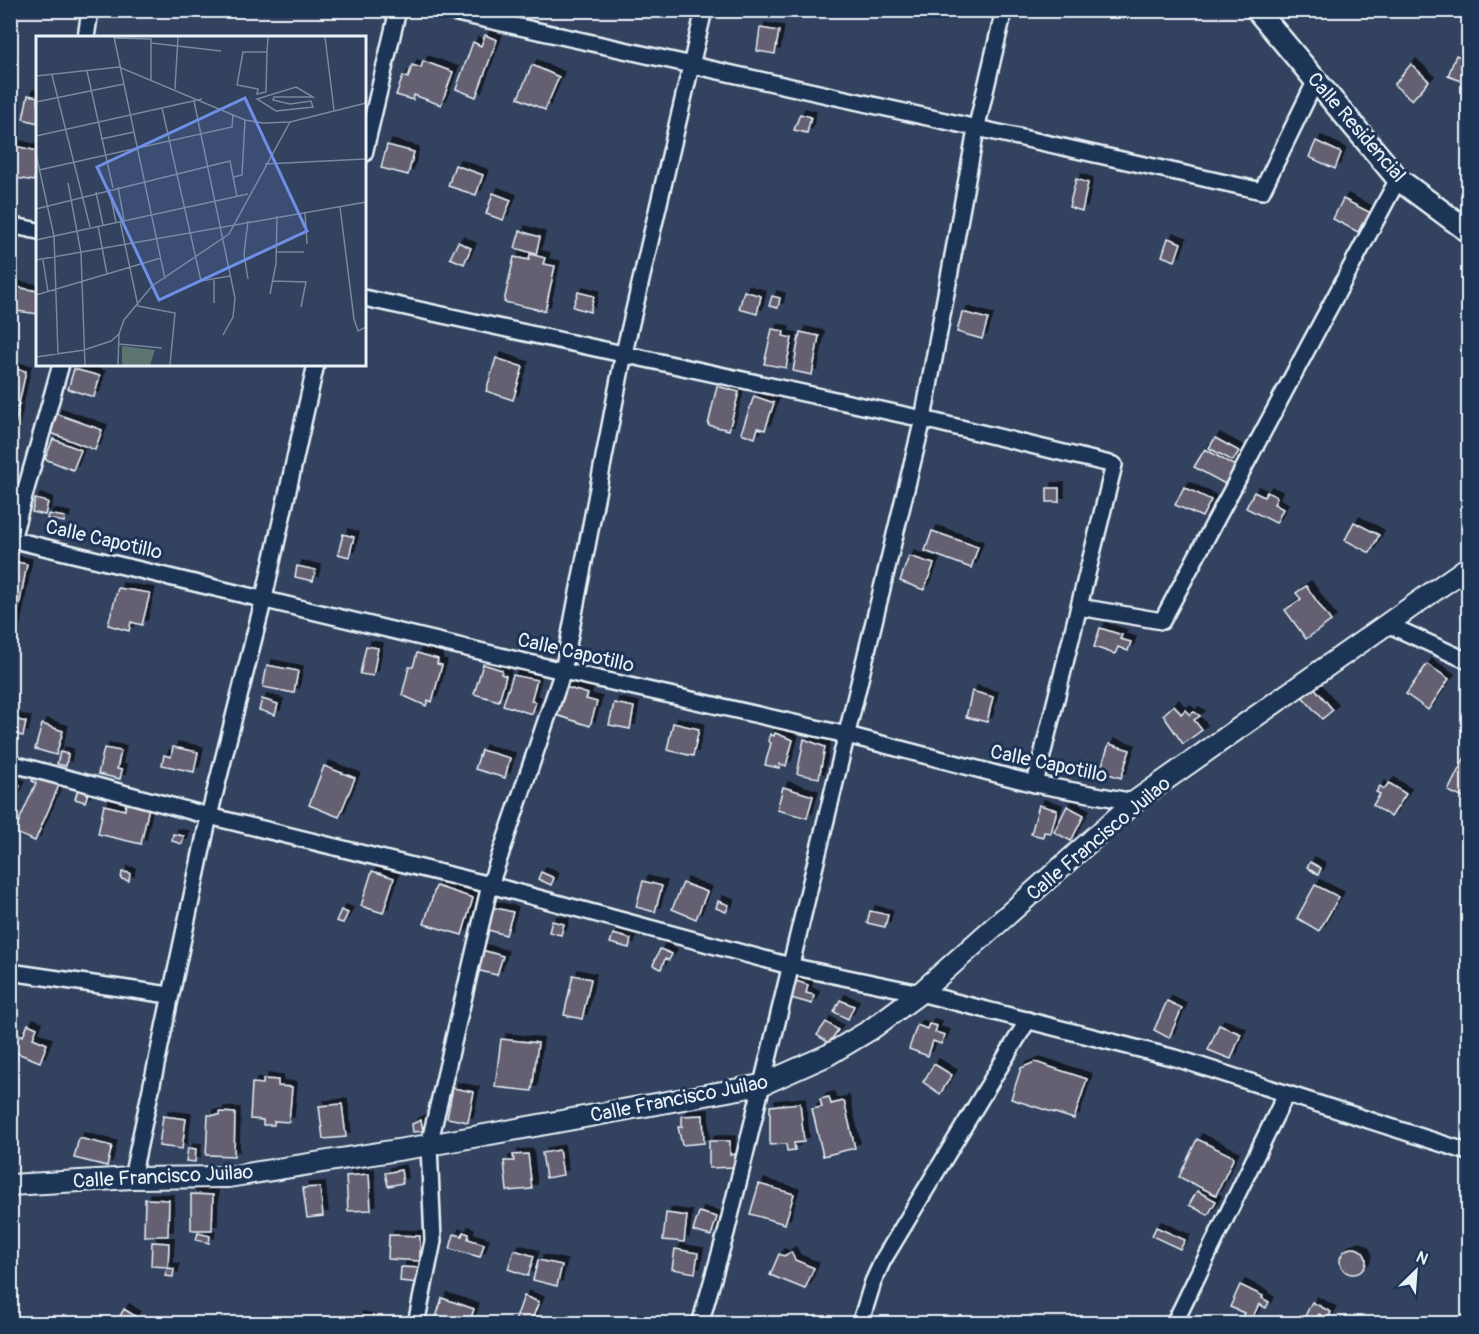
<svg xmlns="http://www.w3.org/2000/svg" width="1479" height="1334" font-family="Pangolin,sans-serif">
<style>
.building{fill:#656171;stroke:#e8f1f8;stroke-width:1.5;filter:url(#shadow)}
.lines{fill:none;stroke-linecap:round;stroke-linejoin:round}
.minor-casing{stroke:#e8f1f8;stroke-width:20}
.tertiary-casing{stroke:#e8f1f8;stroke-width:24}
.secondary-casing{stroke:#e8f1f8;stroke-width:26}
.minor{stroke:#1d3557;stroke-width:15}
.tertiary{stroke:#1d3557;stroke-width:20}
.secondary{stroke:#1d3557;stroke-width:21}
.labels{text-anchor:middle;stroke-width:6;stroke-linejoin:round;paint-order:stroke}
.street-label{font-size:20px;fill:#e8f1f8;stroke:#1d3557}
.inset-road{fill:none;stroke:#7b889c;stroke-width:1.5}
.view{fill:#6e8fe5;fill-opacity:0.15;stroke:#6e8fe5;stroke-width:3}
.inset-edge{fill:none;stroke:#e8f1f8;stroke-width:3}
</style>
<defs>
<filter id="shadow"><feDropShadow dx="5" dy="-5" stdDeviation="0" flood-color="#0009"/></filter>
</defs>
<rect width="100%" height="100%" fill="#33425f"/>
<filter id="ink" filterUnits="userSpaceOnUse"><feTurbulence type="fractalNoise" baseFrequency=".0167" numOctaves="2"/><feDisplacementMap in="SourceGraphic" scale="12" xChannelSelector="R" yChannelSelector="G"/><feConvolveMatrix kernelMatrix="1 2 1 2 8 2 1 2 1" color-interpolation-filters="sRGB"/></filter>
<g filter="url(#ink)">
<g class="building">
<path d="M760 28 779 31 775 54 757 51Z"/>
<path d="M485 35 497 40 476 97 456 89 473 42 481 46Z"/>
<path d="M1456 55 1468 60V84L1448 76Z"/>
<path d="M423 61 453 72 441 105 414 95 413 100 396 95 403 76 408 78 412 65 421 68Z"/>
<path d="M1411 64 1429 81 1412 100 1394 85Z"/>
<path d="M532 65 559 77 545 110 518 98Z"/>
<path d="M28 95 38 97V123L23 119Z"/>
<path d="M800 114 811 117 807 133 794 130Z"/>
<path d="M1316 141 1341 153 1335 169 1309 157Z"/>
<path d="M10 145 38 151 34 181 10 177Z"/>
<path d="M387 145 414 152 408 175 381 168Z"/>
<path d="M455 165 483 175 476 195 448 186Z"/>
<path d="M1076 179 1088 183 1082 211 1069 207Z"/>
<path d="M493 193 511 200 503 220 486 214Z"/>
<path d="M1343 199 1373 214 1368 224 1363 222 1358 232 1333 219Z"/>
<path d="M520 231 540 237 536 254 515 248Z"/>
<path d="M1168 238 1181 243 1175 261 1162 256Z"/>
<path d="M458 242 471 248 464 264 450 258Z"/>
<path d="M530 254 545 258 543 264 555 266 545 311 504 302 514 257 529 260Z"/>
<path d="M10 286 38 291V314L10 310Z"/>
<path d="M744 291 761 296 757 314 739 309Z"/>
<path d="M578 292 594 296 590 312 573 307Z"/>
<path d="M772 296 780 298 778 308 769 306Z"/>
<path d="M962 312 988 319 982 339 957 332Z"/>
<path d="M772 329 784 331 783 336 792 338 786 368 764 364Z"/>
<path d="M800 332 819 336 812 375 793 371Z"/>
<path d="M496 358 523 367 513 400 486 391Z"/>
<path d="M10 368 26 371 18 408 10 406Z"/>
<path d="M74 369 100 376 94 397 68 389Z"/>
<path d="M717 386 739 392 729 430 708 425Z"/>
<path d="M754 396 774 403 765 430 758 428 755 438 741 433Z"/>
<path d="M10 409 18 411 11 442H10Z"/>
<path d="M57 414 102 430 95 450 51 433Z"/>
<path d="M1215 438 1239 451 1233 461 1209 448Z"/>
<path d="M53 439 81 450 73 470 45 459Z"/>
<path d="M1205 449 1235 466 1225 484 1194 467Z"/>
<path d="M1184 487 1211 500 1202 517 1175 505Z"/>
<rect x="1047" y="488" width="12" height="14"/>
<path d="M1254 492 1264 497 1267 492 1277 497 1274 504 1283 509 1276 523 1246 508Z"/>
<path d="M35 499 48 502 45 515 32 512Z"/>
<path d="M48 514 65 517 64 522 47 519Z"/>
<path d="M1354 522 1379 535 1370 553 1345 540Z"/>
<path d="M932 531 978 547 971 568 925 551Z"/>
<path d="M343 534 354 537 349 557 338 554Z"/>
<path d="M909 556 934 564 924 590 900 581Z"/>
<path d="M12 561 27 564 13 639H10Z"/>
<path d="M297 566 316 570 313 581 295 577Z"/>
<path d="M1306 586 1331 621 1306 639 1285 610 1301 599 1296 593Z"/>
<path d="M118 588 150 593 142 625 131 622 129 631 108 625Z"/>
<path d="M1100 628 1122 635 1120 639 1131 642 1128 651 1118 647 1115 654 1094 647Z"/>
<path d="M366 646 378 648 373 676 360 674Z"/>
<path d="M417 653 438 659 437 664 442 665 432 702 428 700 426 706 402 695 409 667H413Z"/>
<path d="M483 664 502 670 501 674 506 676 499 701 474 694Z"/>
<path d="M1427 664 1449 679 1428 710 1406 694Z"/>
<path d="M267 665 298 671 294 693 263 687Z"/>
<path d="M513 675 537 680 531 701 536 702 532 714 503 705Z"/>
<path d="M1313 686 1333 710 1322 719 1301 695Z"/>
<path d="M565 687 588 694 586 699 597 702 590 726 556 715Z"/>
<path d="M972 691 993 697 987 722 966 717Z"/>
<path d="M262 699 278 704 275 715 259 710Z"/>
<path d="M614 703 634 707 630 729 609 725Z"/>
<path d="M1174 705 1181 714 1185 710 1190 715 1194 712 1200 716 1194 720 1202 730 1183 744 1163 715Z"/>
<path d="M14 719 26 722 23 736 10 733Z"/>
<path d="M673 723 699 729 693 756 667 750Z"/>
<path d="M42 724 63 731 56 755 35 749Z"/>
<path d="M775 733 793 740 786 766 780 764 779 768 765 765 771 743 768 741 770 734 774 736Z"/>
<path d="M804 739 825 747 819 778 797 774Z"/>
<path d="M1109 744 1130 750 1121 778 1100 771Z"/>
<path d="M173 747 198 752 194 772 162 765 164 755 171 757Z"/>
<path d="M104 748 121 751 117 769 122 770 120 779 98 774Z"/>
<path d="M481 750 510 758 505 778 475 769Z"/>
<path d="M1468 751V800L1448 791Z"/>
<path d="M60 752 68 754 66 766 57 764Z"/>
<path d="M324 766 355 778 339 817 309 805Z"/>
<path d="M35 776 60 783 35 841 14 832 36 783 32 781Z"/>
<path d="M10 782 20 786 12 803H10Z"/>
<path d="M1389 783 1406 794 1391 817 1373 805 1380 794 1376 792 1380 786 1384 789Z"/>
<path d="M783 787 813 796 807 818 777 810Z"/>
<path d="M78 789 88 793 85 802 75 799Z"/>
<path d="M126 802 149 807 141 844 98 834 104 805 125 810Z"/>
<path d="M1039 805 1057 810 1051 833 1044 832 1043 837 1031 834Z"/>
<path d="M1067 806 1084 815 1071 841 1054 832Z"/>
<path d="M173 834 184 836 182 844 172 841Z"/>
<path d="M1310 862 1321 868 1318 875 1307 867Z"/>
<path d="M372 871 394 878 383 913 361 906Z"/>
<path d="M122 872 130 873 129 881 121 879Z"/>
<path d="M541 872 554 878 551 885 538 879Z"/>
<path d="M643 881 662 886 655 912 636 907Z"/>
<path d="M683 883 707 892 696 919 672 909Z"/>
<path d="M1315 885 1339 897 1319 931 1297 918Z"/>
<path d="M436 886 473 898 462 935 424 924Z"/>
<path d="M718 901 729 905 726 912 716 908Z"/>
<path d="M492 907 513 912 506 935 485 929Z"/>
<path d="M341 910 348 913 343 923 336 921Z"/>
<path d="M870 911 888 915 885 927 867 923Z"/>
<path d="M552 921 564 924 561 935 549 932Z"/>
<path d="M613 934 631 939 629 948 610 943Z"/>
<path d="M660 949 672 954 669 960 665 959 661 969 653 965Z"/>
<path d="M482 950 503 956 497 975 476 970Z"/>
<path d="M573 975 591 979 582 1019 564 1015Z"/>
<path d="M796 981 808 985 806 993 814 995 812 1004 791 998Z"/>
<path d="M840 1000 854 1006 848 1019 834 1012Z"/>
<path d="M1167 1001 1182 1008 1169 1038 1154 1030Z"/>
<path d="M826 1022 838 1030 829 1043 817 1035Z"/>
<path d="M28 1024 37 1028 33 1038 47 1044 40 1062 12 1051 19 1034 23 1036Z"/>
<path d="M929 1024 937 1026 935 1032 945 1035 941 1044 933 1041 928 1056 909 1049 917 1025 927 1029Z"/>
<path d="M1219 1025 1241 1034 1231 1059 1208 1050Z"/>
<path d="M501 1039 538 1043 532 1091 495 1087Z"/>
<path d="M1035 1062 1087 1079 1074 1119 1011 1099 1021 1068Z"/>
<path d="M934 1064 952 1075 940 1094 923 1082Z"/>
<path d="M263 1079 278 1080V1086L292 1087 289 1122 274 1121V1125H263V1120L250 1119 252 1083 263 1084Z"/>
<path d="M453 1088 474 1092 468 1122 447 1118Z"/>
<path d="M829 1097 831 1104 844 1101 855 1148 823 1156 812 1109 822 1107 820 1099Z"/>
<path d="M800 1103 804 1142 794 1143 795 1150 787 1151 786 1144 770 1145V1106Z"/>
<path d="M342 1104 346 1137 323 1139 319 1106Z"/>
<path d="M219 1112 235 1113 234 1156 206 1155 208 1115H219Z"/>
<path d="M703 1115 704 1143 682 1145 678 1127H682V1116Z"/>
<path d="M163 1116 186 1119 182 1149 159 1146Z"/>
<path d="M421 1120 423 1131 413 1132 412 1124Z"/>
<path d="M79 1138 112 1146 107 1166 74 1158Z"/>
<path d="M1197 1139 1234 1157 1216 1195 1179 1177Z"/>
<path d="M709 1141H730V1155L736 1154 737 1167 709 1168Z"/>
<path d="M188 1148 196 1149 195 1162 186 1161Z"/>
<path d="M559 1150 563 1175 546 1178 542 1153Z"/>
<path d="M528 1154 532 1189 507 1191 504 1161H514L513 1155Z"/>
<path d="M401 1170 403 1183 388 1186 385 1173Z"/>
<path d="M369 1174 371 1210 348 1211 346 1176Z"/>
<path d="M759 1184 794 1194 785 1224 750 1214Z"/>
<path d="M320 1187 323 1216 307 1218 303 1188Z"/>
<path d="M1197 1191 1216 1201 1208 1215 1189 1205Z"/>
<path d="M191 1194 213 1195 212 1230H191Z"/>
<path d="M145 1199 169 1200 168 1236H144Z"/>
<path d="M699 1212 717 1217 711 1236 693 1231Z"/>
<path d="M666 1213 687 1216 684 1242 663 1240Z"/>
<path d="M1156 1227 1185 1240 1180 1249 1152 1236Z"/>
<path d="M463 1232 469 1234 468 1239 484 1244 480 1257 450 1249 454 1234 462 1236Z"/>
<path d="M198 1233 210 1236 209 1243 196 1240Z"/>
<path d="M389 1235 420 1236V1261L388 1259Z"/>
<path d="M152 1242 169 1243 168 1267 151 1266Z"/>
<circle cx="1353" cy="1261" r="13"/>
<path d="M675 1249 698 1253 695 1273 672 1269Z"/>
<path d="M514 1250 534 1256 528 1276 508 1269Z"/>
<path d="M791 1252 795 1260 814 1268 805 1289 770 1275 779 1254 784 1256Z"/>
<path d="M538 1260 562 1265 557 1286 533 1280Z"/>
<path d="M401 1267 420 1268 419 1283 400 1281Z"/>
<path d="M167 1268 174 1269 173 1277 165 1276Z"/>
<path d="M1240 1285 1263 1296 1262 1298 1269 1302 1266 1308 1259 1304 1251 1321 1242 1317 1244 1313 1230 1307Z"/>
<path d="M524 1296 539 1302 530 1324 515 1321Z"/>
<path d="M442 1298 474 1309 469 1324H434Z"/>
<path d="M1312 1302 1331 1312 1328 1319 1319 1314 1314 1324H1301Z"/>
<path d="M124 1309 135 1316 131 1324 117 1321Z"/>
<path d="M358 1317 383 1324H356Z"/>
</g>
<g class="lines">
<g class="minor-casing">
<g id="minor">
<path d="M443 10 1262 191 1316 80"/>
<path d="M86 38 90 10"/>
<path d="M364 154 398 10"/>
<path d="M10 225 38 231"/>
<path d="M364 298 923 419 1114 465 1035 784"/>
<path d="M10 539 563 671 847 735 1035 784 1134 802"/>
<path d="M12 539 61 364"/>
<path d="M1079 607 1162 621 1398 179"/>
<path d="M1387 624 1468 661"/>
<path d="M10 763 209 816 490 885 790 966 920 993 1179 1059 1468 1152"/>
<path d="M10 972 169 995"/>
<path d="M132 1178 209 816 264 598 316 364"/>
<path d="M416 1324 433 1241 429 1145 490 885 563 671 624 353 704 10"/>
<path d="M700 1324 726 1233 923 419 976 130 1004 10"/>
<path d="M860 1324 873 1282 883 1260 1028 1020"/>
<path d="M1174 1324 1286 1094"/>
</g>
</g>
<g class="tertiary-casing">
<path id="tertiary" d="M10 1185 132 1178 228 1177 429 1145 761 1085 828 1055 870 1030 920 993 1134 802 1468 567"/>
</g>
<g class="secondary-casing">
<path id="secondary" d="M1257 10 1398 179 1468 231"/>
</g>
<use href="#minor" class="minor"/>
<use href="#tertiary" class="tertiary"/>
<use href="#secondary" class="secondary"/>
</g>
</g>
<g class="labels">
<g class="street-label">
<text transform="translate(1357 127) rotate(49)" y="7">Calle Residencial</text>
<text transform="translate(104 539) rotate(13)" y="7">Calle Capotillo</text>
<text transform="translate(576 652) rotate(13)" y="7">Calle Capotillo</text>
<text transform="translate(1049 763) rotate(12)" y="7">Calle Capotillo</text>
<text transform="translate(1098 838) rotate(-40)" y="7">Calle Francisco Juilao</text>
<text transform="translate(679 1098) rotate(-11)" y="7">Calle Francisco Juilao</text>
<text transform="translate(163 1176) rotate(-3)" y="7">Calle Francisco Juilao</text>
</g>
</g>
<g transform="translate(36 36)">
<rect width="330" height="330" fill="#33425f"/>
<path d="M86 310 119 314 114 329H86Z" fill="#5c7470"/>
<path class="inset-road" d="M78 1 129 243M289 1 298 74M78 2 115 3V44M115 7 185 15M231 16 230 56 221 58 222 53 201 49 207 16H231L232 1M51 35 77 152M16 39 54 191M0 40 83 31 209 84 227 87 254 86 330 67M260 51 277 61H238L237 64 254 68 275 65 277 71 240 75 221 63ZM139 53 142 1M158 65 199 262 197 281 187 299M0 66 88 48M126 72 165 245 194 240M0 100 166 63M65 103 98 96M0 118 18 200 22 318M229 128 330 123M3 134 196 91 197 78M198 141 206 139 209 84M32 147 45 217 49 329M82 151 88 184M73 153 80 186M60 156 67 189M304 171 318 283 322 295 330 291M0 173 194 125 201 161M269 177 271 208M84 185 102 270 139 277 134 329M212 185 208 218 212 243M62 190 71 238M0 204 212 158M240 216H268M0 224 330 166M7 224 12 256M178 244V267M237 245 270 246 265 271M234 258 240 228 241 180M0 259 125 222M83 308 126 312M0 321 48 314 75 305 83 298M82 329 83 298 88 284 116 250 193 198 254 86"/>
<path class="view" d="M209 62 271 195 123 264 61 131Z"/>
<rect width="330" height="330" class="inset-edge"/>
</g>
<rect width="1479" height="1334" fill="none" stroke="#1d3557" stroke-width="36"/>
<rect x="18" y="18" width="1443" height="1298" fill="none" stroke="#e8f1f8" stroke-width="2" filter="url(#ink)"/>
<g transform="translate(1416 1271) rotate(25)" stroke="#1d3557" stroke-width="4.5" paint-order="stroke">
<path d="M0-4.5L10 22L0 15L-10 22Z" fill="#e8f1f8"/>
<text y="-9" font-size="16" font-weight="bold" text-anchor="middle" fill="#e8f1f8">N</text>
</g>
</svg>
